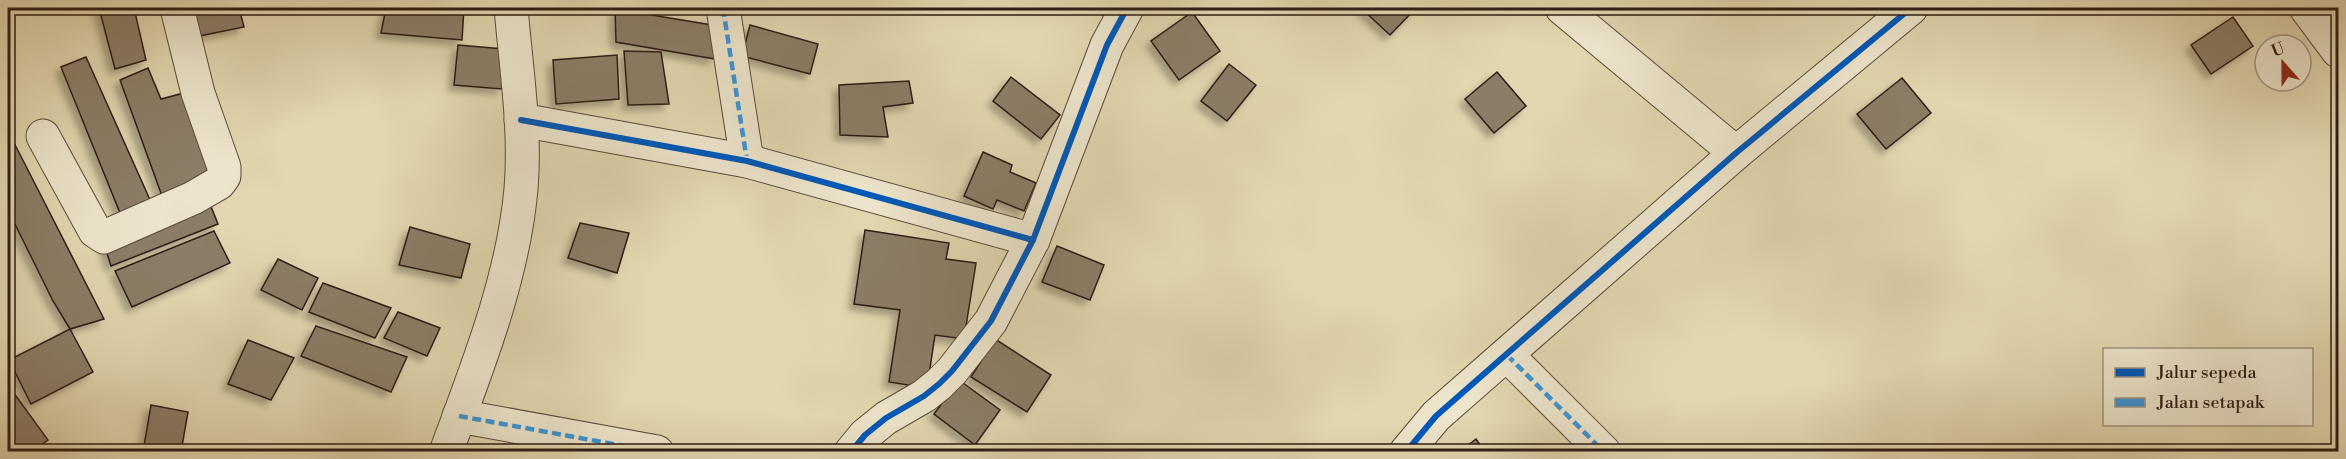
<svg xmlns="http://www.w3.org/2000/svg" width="2346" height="459" font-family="'Libre Bodoni',serif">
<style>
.building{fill:#8b7d66;stroke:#2e1d16;stroke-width:1.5;filter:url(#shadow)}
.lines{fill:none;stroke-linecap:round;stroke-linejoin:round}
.minor-casing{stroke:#5b4b3c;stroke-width:35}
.tertiary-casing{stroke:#5b4b3c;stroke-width:35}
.minor{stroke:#ece4cb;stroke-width:33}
.tertiary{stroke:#ece4cb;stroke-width:33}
.quiet{stroke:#3c94d4;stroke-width:4.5;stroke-dasharray:9 4.5;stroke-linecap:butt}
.cycleway-casing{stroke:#ece4cb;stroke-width:10}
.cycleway{stroke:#0057b8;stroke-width:6}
</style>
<defs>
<filter id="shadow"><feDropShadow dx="-5.5" dy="5.5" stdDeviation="3" flood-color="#0004"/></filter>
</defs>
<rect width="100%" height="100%" fill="#e1d6af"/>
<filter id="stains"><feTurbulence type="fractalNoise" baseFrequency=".00333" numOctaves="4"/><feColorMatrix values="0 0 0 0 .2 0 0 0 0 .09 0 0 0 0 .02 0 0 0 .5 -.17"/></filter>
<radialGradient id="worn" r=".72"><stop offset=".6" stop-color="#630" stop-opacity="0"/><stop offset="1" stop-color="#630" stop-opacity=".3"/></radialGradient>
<g class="building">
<path d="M99 8H134L146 60 115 69Z"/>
<path d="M194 8H239L244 27 199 36Z"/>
<path d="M386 8H464L462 40 381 33Z"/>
<path d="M1361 8H1416L1390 35Z"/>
<path d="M615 9 712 25 715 59 616 42Z"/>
<path d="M1192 12 1220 51 1179 80 1151 41Z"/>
<path d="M2233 17 2253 46 2211 74 2191 45Z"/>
<path d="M750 25 818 44 810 74 742 56Z"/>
<path d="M458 45 504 49 502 89 454 85Z"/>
<path d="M624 51 661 52 669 104 628 105Z"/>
<path d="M617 55 619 99 556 104 553 60Z"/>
<path d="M86 57 151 202 120 213 61 67Z"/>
<path d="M1229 64 1256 85 1227 121 1201 101Z"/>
<path d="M148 68 161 99 184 93 218 174 162 196 120 80Z"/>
<path d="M1497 72 1526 106 1494 133 1465 99Z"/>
<path d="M1011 77 1060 115 1041 139 993 101Z"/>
<path d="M1902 78 1931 113 1886 149 1857 114Z"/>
<path d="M909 81 913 103 883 107 888 137 840 135 839 85Z"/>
<path d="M8 131 104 319 70 329 53 301 8 210Z"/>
<path d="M983 152 1012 165 1010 172 1036 183 1024 211 997 200 993 209 964 196Z"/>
<path d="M208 199 218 224 111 266 104 244Z"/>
<path d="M580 223 629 233 617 273 568 258Z"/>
<path d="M410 227 470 244 461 278 399 265Z"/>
<path d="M865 230 949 243 946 259 976 263 964 339 935 335 927 388 889 382 900 310 854 304Z"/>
<path d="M214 231 230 263 132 307 115 271Z"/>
<path d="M1057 246 1104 265 1090 300 1042 282Z"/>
<path d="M278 259 318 278 302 310 261 290Z"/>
<path d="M323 283 391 308 375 338 309 312Z"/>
<path d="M398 312 440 328 427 356 384 338Z"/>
<path d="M316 326 407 357 391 392 301 356Z"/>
<path d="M70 329 93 372 31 404 9 360Z"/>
<path d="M995 339 1051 375 1027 412 971 377Z"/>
<path d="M248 340 294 358 271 400 228 384Z"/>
<path d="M959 380 1000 410 975 445 934 414Z"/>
<path d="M8 385 48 440 31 452H8Z"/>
<path d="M151 405 188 412 181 452H143Z"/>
<path d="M1476 439 1485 452H1459Z"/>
</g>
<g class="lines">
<g class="minor-casing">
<g id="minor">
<path d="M723 8 747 161"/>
<path d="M1562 8 1736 153"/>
<path d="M2306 8 2338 51"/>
<path d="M521 120 747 161 1033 240"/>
<path d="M43 136 95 231 104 237 193 198 219 183 224 176V167L198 93 177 8"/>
<path d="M1507 355 1604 452"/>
<path d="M459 416 657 452"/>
<path d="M851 452 865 435 886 418 924 396 939 384 952 371 991 321 1033 240 1107 45 1127 8"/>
<path d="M1406 452 1436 416 1736 153 1911 8"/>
</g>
</g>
<g class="tertiary-casing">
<path id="tertiary" d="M446 452C477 368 513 279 521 189 526 129 516 67 511 8"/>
</g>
<use href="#minor" class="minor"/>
<use href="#tertiary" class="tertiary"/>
<g class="quiet">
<path d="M723 8 747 161"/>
<path d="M1507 355 1604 452"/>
<path d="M459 416 657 452"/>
</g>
<g class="cycleway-casing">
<g id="cycleway">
<path d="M521 120 747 161 1033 240"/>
<path d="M851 452 865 435 886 418 924 396 939 384 952 371 991 321 1033 240 1107 45 1127 8"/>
<path d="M1406 452 1436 416 1736 153 1911 8"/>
</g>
</g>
<use href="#cycleway" class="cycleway"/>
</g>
<rect width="2346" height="459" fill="none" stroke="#e1d6af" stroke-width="30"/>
<rect x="9" y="9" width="2328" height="441" fill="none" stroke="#2e1d16" stroke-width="3"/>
<rect x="15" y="15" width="2316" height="429" fill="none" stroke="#2e1d16" stroke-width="1.5"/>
<rect x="2103" y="348" width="210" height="78" fill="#ece4cb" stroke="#a09483" stroke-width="1.5"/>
<rect x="2115" y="368" width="30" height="9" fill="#0057b8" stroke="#a09483" stroke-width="1.5"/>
<text x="2157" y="378" font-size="18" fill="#2e1d16">Jalur sepeda</text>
<rect x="2115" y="398" width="30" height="9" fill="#3c94d4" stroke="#a09483" stroke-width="1.5"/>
<text x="2157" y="408" font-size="18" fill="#2e1d16">Jalan setapak</text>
<g transform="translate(2283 63) rotate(339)"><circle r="28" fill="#ece4cb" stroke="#a09483" stroke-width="1.5"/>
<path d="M0-4.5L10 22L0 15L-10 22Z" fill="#8f2418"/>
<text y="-9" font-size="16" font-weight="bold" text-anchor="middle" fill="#2e1d16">U</text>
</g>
<rect width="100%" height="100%" filter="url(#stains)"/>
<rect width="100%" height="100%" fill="url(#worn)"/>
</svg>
